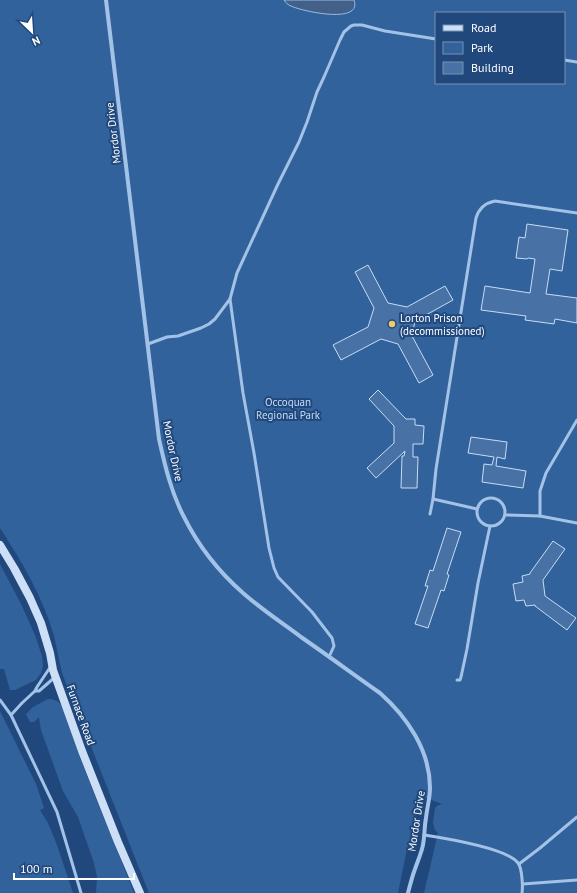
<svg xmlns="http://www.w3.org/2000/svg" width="577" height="893" font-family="'PT Sans',sans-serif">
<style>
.green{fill:#32629b;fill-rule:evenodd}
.water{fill:#436188;stroke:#96bce8}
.building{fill:#4872a6;stroke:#c6dcf5}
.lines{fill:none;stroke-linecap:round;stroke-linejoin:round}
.lane{stroke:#a3c2e7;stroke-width:3}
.street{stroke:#a3c2e7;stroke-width:4}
.secondary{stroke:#cddff6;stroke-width:8}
.poi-dot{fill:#f4ca63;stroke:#20487d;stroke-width:1.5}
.labels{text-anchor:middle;stroke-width:4;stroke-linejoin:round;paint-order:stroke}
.street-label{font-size:11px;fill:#fff;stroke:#20487d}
.poi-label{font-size:11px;fill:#fff;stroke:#20487d;text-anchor:start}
.park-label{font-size:11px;fill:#c6dcf5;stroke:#20487d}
</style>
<rect width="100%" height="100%" fill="#20487d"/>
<g class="green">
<path d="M0 0H577V893H424L438 833 435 830 433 823 435 808 437 806 442 804 421 796 406 854 398 893H149L62 673C59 661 57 648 54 636 43 597 22 562 0 528ZM436 13H564V83H436Z"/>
<path d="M0 564 21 604 35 635 42 656 43 666 41 673 36 680 15 690H10L4 669H0Z"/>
<path d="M48 699C55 699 58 701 62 706L80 758 134 893H96L97 877 94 863 78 817 63 791 41 730 39 717 34 722H30L26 714 33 707Z"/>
<path d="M0 711 36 784 44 808 40 810 48 823 57 845 73 893H0Z"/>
</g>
<path class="water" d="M284 0H354C363 25 301 11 291 6 288 5 286 3 284 0Z"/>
<g class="building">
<path d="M527 224 568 230 562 271 550 269 546 294 577 298V323L555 319 554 324 525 320 526 316 481 310 485 286 530 293 535 259 528 258 527 259 516 258 519 237 525 238Z"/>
<path d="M368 265 388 303 407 307 445 286 453 300 415 321 412 336 433 375 419 383 398 344 381 339 341 360 333 345 368 327 374 308 355 272Z"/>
<path d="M378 390 406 419H415V425L424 426 423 444H413V457H418L417 488H401L402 456H404L405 451 376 478 367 468 394 443V426L369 399Z"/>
<path d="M471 437 507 442 505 459 497 457 496 466 526 471 523 488 482 482 484 464 492 465 494 457 468 453Z"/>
<path d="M447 528 461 532 447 574 449 575 444 591 441 590 428 628 415 624 428 586H425L430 570 433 571Z"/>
<path d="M553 541 565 549 543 580 545 596 576 618 567 630 535 606V605L526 606 524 600 516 601 513 584 523 582 522 576 530 574V573Z"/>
</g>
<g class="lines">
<g class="lane">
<path d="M564 60 577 62"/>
<path d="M148 344 167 337 178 336 201 328 209 324 215 319 230 299"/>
<circle cx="491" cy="512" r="14"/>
<path d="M433 499 477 509"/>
<path d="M430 514 433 499 436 469 476 218C479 208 485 203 495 201L577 213"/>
<path d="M506 515 540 516 577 523"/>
<path d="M540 516V491L546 473 577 420"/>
<path d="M329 657 334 646 332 638 312 612 278 577 274 568 269 548 254 453 243 393 230 299 237 273 278 184 299 142 307 122 317 92 324 77 340 40 344 32 351 26 354 25H362L385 31 436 39"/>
<path d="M457 680H460L461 677 467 649 478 583 490 526"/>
<path d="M35 691H39L54 678"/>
<path d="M0 700 11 715 57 812 81 893"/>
<path d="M11 715 22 703 35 691 37 687 51 666"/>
<path d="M424 835C443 838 507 848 518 863 522 868 523 886 522 893"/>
<path d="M519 864 540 848 577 817"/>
<path d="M523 884 577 880"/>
</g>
<path class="street" d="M106 0 159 439C165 466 171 492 184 517 198 545 219 572 243 593 261 609 281 622 301 637 327 655 353 674 380 693 407 717 430 750 430 788 430 798 427 808 426 818 424 828 425 839 422 849 420 856 417 863 415 869 412 877 410 885 408 893"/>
<path class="secondary" d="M0 545 14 568 30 598 41 623 50 653 53 670 82 751 118 842 140 893"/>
</g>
<circle class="poi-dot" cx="392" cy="324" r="4"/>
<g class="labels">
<g class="street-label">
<text transform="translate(113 133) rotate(-97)" y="4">Mordor Drive</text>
<text transform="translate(173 451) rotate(78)" y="4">Mordor Drive</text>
<text transform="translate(81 715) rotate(70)" y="4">Furnace Road</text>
<text transform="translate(416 821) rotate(-81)" y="4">Mordor Drive</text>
</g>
<g class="poi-label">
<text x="400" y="322">Lorton Prison<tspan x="400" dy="13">(decommissioned)</tspan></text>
</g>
<g class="park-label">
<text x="288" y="406">Occoquan<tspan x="288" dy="13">Regional Park</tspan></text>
</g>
</g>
<rect x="435" y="12" width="130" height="72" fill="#20487d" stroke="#7991b1"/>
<rect x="443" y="25" width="20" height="6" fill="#cddff6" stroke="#7991b1"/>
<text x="471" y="32" font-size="12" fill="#ffffff">Road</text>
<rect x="443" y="42" width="20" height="12" fill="#32629b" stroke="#7991b1"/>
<text x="471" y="52" font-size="12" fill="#ffffff">Park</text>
<rect x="443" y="62" width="20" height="12" fill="#4872a6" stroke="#7991b1"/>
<text x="471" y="72" font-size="12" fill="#ffffff">Building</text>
<g transform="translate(32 32) rotate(155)" stroke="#20487d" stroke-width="3" paint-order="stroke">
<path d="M0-3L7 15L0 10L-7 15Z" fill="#ffffff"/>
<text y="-6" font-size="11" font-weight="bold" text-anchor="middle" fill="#ffffff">N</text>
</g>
<path d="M14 873v6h120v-6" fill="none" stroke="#ffffff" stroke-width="2"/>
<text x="20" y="873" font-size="12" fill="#ffffff" stroke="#20487d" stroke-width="3" paint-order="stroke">100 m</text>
</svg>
